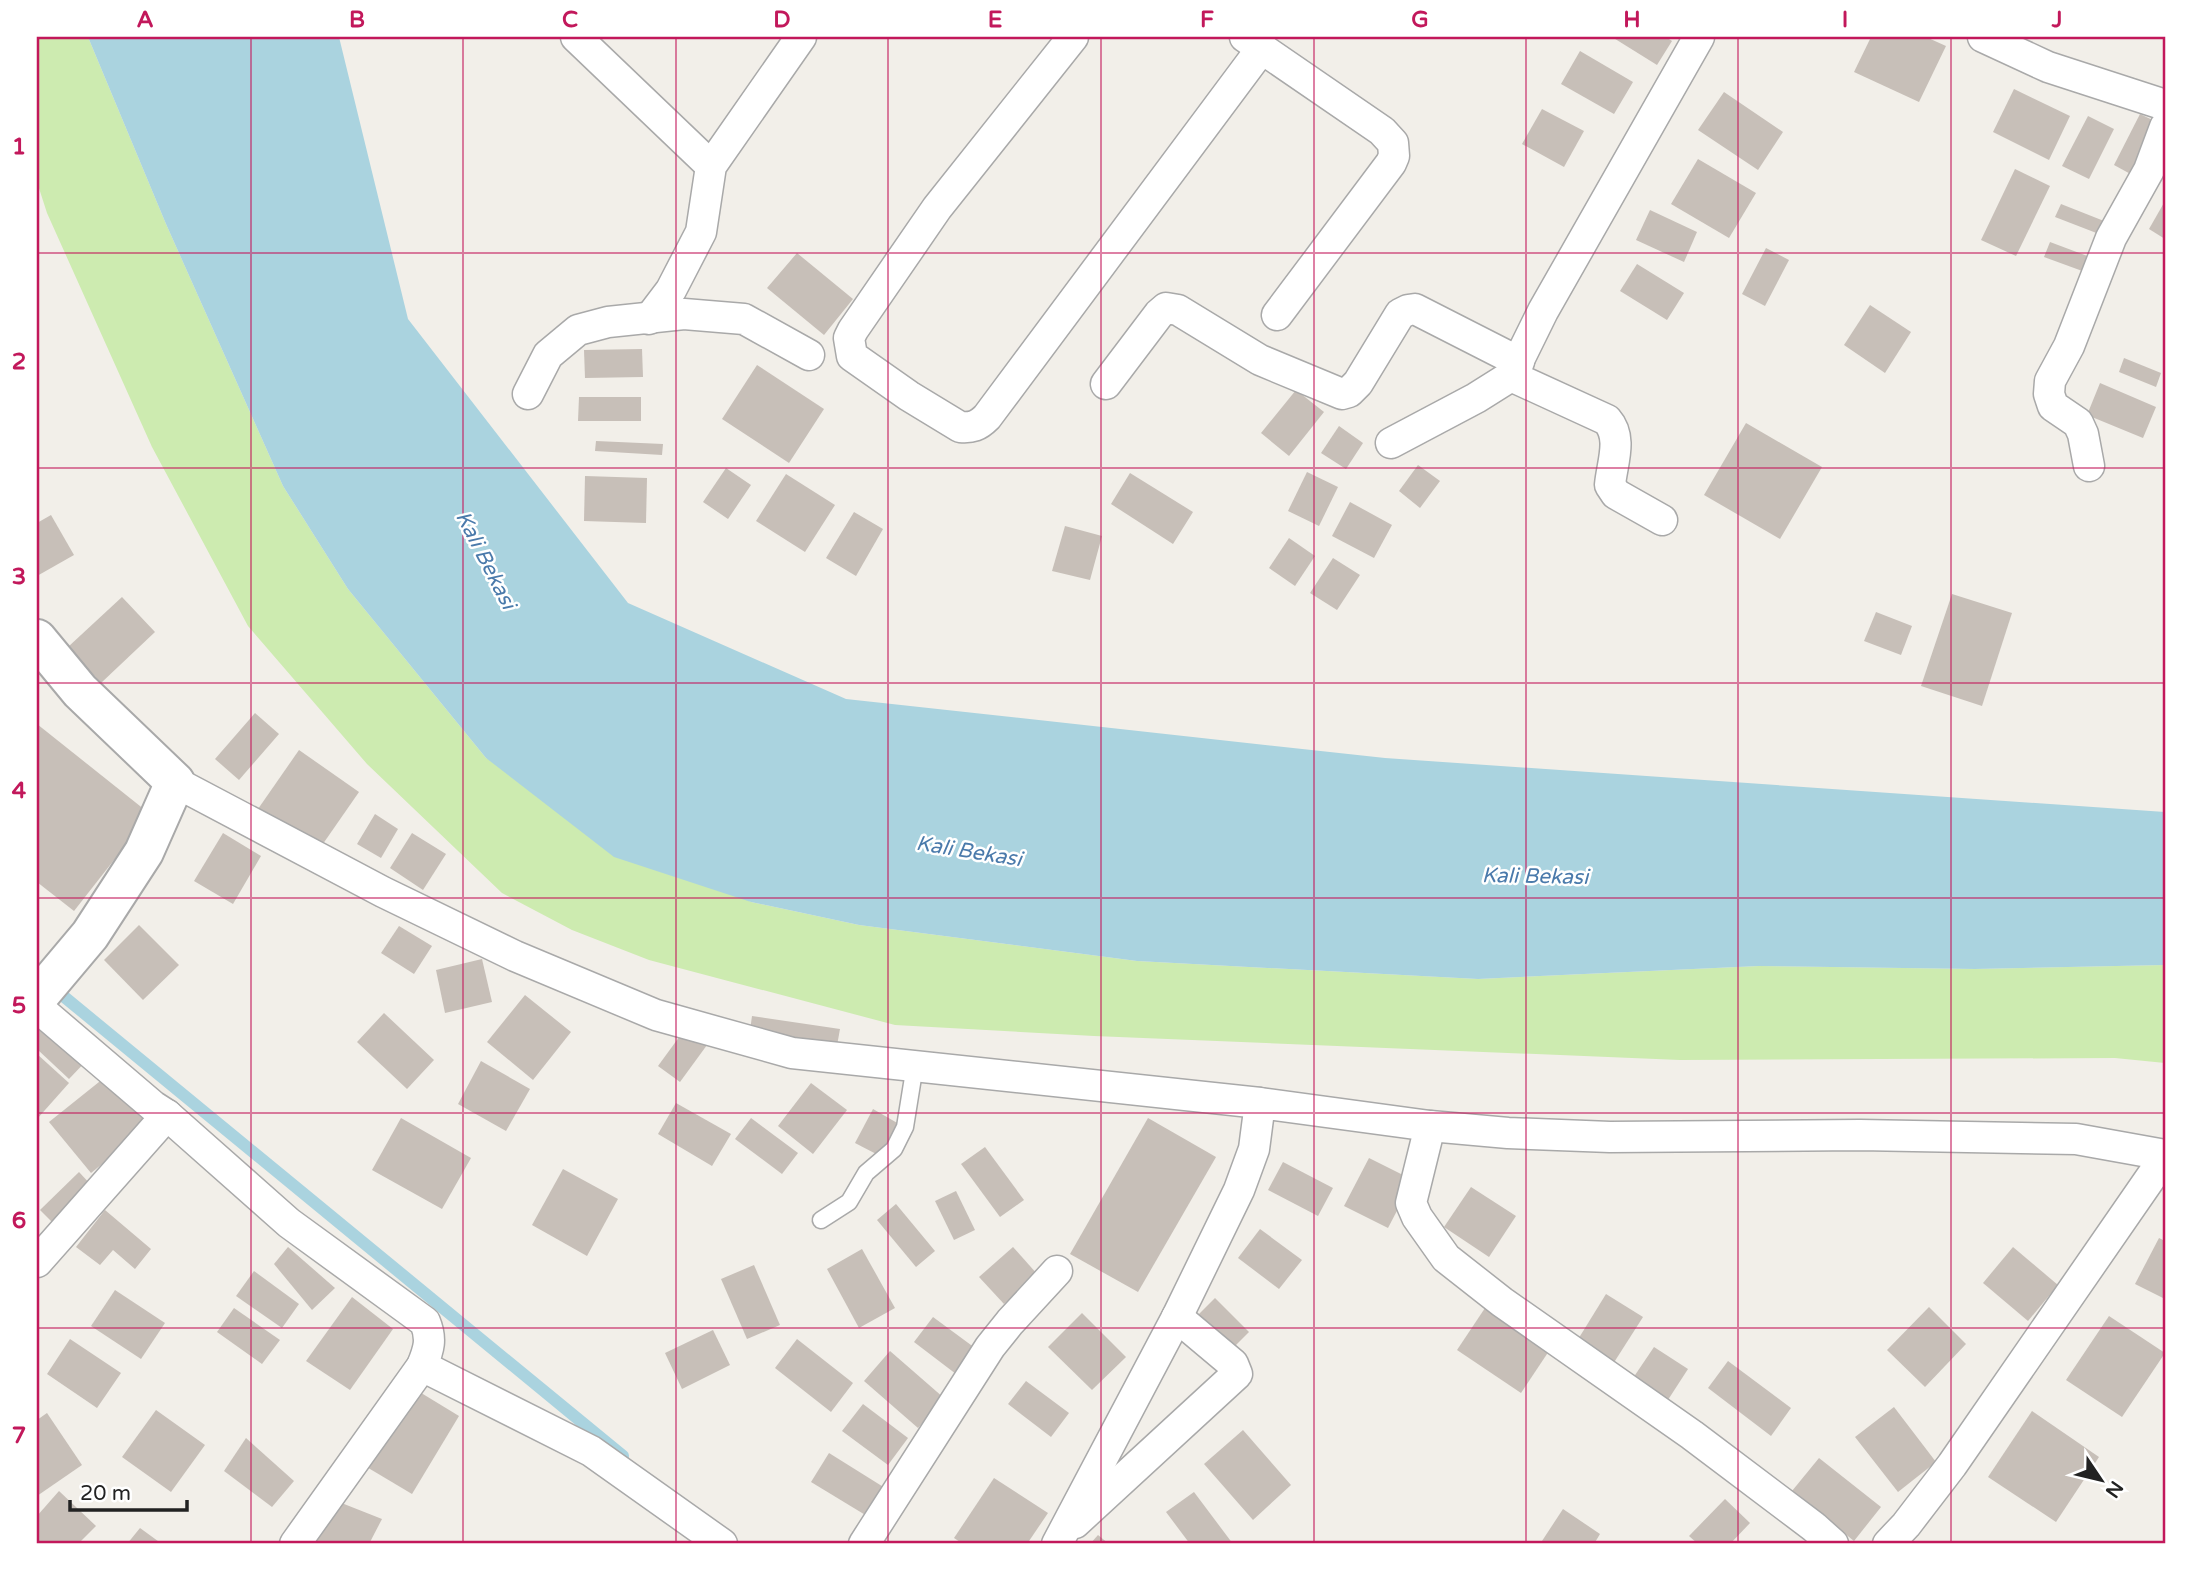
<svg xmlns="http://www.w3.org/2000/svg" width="2202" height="1581" font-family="'Varela Round',sans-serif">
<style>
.grass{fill:#cdebb0}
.water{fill:#aad3df}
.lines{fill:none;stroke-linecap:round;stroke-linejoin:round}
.stream{stroke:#aad3df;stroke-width:12}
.building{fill:#c7bfb8}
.service-casing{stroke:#a9a9a9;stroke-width:19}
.minor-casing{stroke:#a9a9a9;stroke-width:33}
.tertiary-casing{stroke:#a9a9a9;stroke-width:42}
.service{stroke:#fff;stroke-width:16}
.minor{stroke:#fff;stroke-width:30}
.tertiary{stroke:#fff;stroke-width:38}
.grid{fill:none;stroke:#c2185b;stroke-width:2;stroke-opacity:0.55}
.labels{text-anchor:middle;stroke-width:5;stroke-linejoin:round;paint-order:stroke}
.water-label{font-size:21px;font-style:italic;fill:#4a7aab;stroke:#fff}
.neatline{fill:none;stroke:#c2185b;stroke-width:2.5}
.grid-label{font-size:23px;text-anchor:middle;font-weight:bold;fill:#c2185b}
</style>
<rect width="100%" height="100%" fill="#f2efe9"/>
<path class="grass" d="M37 37H88L166 224 283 486 348 589 486 758 751 902 859 925 1137 961 1478 979 1759 966 1975 969 2165 965V1063L2115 1058 1680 1060 1094 1036 895 1025 649 960 572 930 502 893 367 764 248 626 152 447 47 213 37 182Z"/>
<path class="water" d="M88 37H339L408 319 628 603 846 699 1385 758 2165 812V965L1975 969 1759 966 1478 979 1137 961 859 925 751 902 614 857 486 758 348 589 283 486 166 224Z"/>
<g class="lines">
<path class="stream" d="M51 986 623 1456"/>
</g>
<g class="building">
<path d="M1612 37H1666L1672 41 1657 65Z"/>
<path d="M1871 37H1926L1946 46 1919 102 1854 72Z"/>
<path d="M1580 51 1633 82 1614 114 1561 84Z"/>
<path d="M2014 89 2070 116 2049 160 1993 132Z"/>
<path d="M1724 92 1783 132 1758 170 1698 130Z"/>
<path d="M1542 109 1584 131 1564 167 1522 144Z"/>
<path d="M2140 114 2163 125 2136 177 2114 165Z"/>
<path d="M2088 116 2114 129 2089 179 2062 166Z"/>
<path d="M1698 159 1756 193 1729 238 1671 204Z"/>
<path d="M2015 169 2050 186 2016 256 1981 240Z"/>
<path d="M2165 201V239L2149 229Z"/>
<path d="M2061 204 2104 221 2099 234 2055 217Z"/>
<path d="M1650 210 1697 232 1684 262 1636 240Z"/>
<path d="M2050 242 2090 257 2085 272 2044 257Z"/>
<path d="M1766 248 1789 260 1765 306 1742 294Z"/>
<path d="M797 253 853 299 824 335 767 288Z"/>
<path d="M1637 264 1684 293 1667 320 1620 291Z"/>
<path d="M1870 305 1911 332 1885 373 1844 345Z"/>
<path d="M642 349 643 377 585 378 584 350Z"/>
<path d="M2124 358 2161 373 2156 387 2119 372Z"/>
<path d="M757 365 824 409 789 463 722 419Z"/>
<path d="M2100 383 2156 407 2143 438 2087 415Z"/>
<path d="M1296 390 1324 412 1289 456 1261 433Z"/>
<path d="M579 397H641V421H578Z"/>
<path d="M1746 423 1822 467 1780 539 1704 495Z"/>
<path d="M1339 426 1363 443 1346 469 1321 453Z"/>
<path d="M596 441 663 444 662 455 595 451Z"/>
<path d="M1418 465 1440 481 1420 508 1399 491Z"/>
<path d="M726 468 751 485 728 519 703 502Z"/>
<path d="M1307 472 1338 487 1319 526 1288 511Z"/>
<path d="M1130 473 1193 512 1173 544 1111 504Z"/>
<path d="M786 474 835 505 805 552 756 521Z"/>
<path d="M585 476 647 478 646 523 584 521Z"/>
<path d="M1350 502 1392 525 1374 558 1332 536Z"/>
<path d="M854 512 883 529 856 576 826 558Z"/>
<path d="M51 515 74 555 37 576V523Z"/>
<path d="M1065 526 1102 536 1090 580 1052 571Z"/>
<path d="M1289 538 1315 556 1295 586 1269 568Z"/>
<path d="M1333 558 1360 575 1337 610 1310 593Z"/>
<path d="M1952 594 2012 613 1982 706 1921 686Z"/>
<path d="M122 597 155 632 101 683 68 647Z"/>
<path d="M1876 612 1912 626 1901 655 1864 641Z"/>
<path d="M255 713 279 734 239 780 215 759Z"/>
<path d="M37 724 150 814 74 911 37 882Z"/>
<path d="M299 750 359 792 318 851 258 809Z"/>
<path d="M375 814 398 829 381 858 357 844Z"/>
<path d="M223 833 261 856 233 904 194 881Z"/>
<path d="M412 833 446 854 423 890 390 868Z"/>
<path d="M139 925 179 965 143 1000 104 960Z"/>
<path d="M399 926 432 946 414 974 381 953Z"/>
<path d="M482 959 492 1002 445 1013 436 970Z"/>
<path d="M525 995 571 1032 533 1080 487 1042Z"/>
<path d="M384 1013 434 1060 407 1089 357 1042Z"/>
<path d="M752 1016 840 1029 836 1051 749 1038Z"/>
<path d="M46 1019 89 1058 69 1079 37 1049V1029Z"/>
<path d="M685 1029 707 1045 680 1082 658 1066Z"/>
<path d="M37 1054 69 1083 37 1119Z"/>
<path d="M481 1061 530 1089 506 1131 458 1104Z"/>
<path d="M109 1074 150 1125 91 1173 49 1122Z"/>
<path d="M811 1083 847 1110 813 1154 778 1126Z"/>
<path d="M676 1103 731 1134 712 1166 658 1134Z"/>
<path d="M873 1109 899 1124 882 1157 855 1143Z"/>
<path d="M401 1118 471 1158 442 1209 372 1170Z"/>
<path d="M751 1118 798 1153 782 1174 735 1139Z"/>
<path d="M1148 1118 1216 1157 1138 1292 1070 1254Z"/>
<path d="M985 1147 1024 1200 1000 1217 961 1164Z"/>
<path d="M1369 1158 1413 1180 1388 1228 1344 1206Z"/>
<path d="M1283 1162 1333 1188 1318 1216 1268 1190Z"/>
<path d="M563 1169 618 1199 587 1256 532 1225Z"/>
<path d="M79 1172 92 1186 54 1224 40 1210Z"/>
<path d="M1471 1187 1516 1216 1489 1257 1444 1227Z"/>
<path d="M956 1191 975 1230 954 1240 935 1201Z"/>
<path d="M896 1204 935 1251 916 1267 877 1220Z"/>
<path d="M105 1210 151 1249 135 1269 113 1250 100 1265 76 1247Z"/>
<path d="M1260 1229 1302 1260 1279 1289 1238 1258Z"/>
<path d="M2159 1238 2165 1241V1299L2135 1284Z"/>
<path d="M288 1247 335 1288 312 1310 274 1264Z"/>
<path d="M1013 1247 1038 1275 1004 1304 979 1277Z"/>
<path d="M2013 1247 2058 1285 2028 1321 1983 1283Z"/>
<path d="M862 1249 895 1308 859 1328 827 1269Z"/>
<path d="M754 1265 780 1325 747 1339 721 1279Z"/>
<path d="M254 1271 299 1304 282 1328 236 1296Z"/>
<path d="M115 1290 165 1323 141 1359 91 1326Z"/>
<path d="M1606 1294 1643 1317 1613 1364 1577 1341Z"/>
<path d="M352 1297 393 1329 350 1390 306 1361Z"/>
<path d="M1215 1298 1249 1332 1226 1355 1192 1321Z"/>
<path d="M1929 1307 1966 1344 1925 1387 1887 1350Z"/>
<path d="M234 1308 280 1340 262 1364 217 1332Z"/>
<path d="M1485 1308 1549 1351 1521 1393 1457 1350Z"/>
<path d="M1082 1313 1126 1357 1092 1390 1048 1347Z"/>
<path d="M2109 1316 2165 1353 2122 1417 2066 1380Z"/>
<path d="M933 1317 975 1348 956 1374 914 1342Z"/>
<path d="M713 1330 730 1365 682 1389 665 1353Z"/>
<path d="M70 1339 121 1373 97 1408 47 1374Z"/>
<path d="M797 1339 853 1383 831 1412 775 1368Z"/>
<path d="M1654 1347 1688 1369 1664 1406 1629 1384Z"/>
<path d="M890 1351 944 1398 918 1428 864 1381Z"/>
<path d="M1728 1361 1791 1408 1771 1436 1708 1388Z"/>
<path d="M1026 1381 1069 1413 1051 1437 1008 1404Z"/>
<path d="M413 1388 459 1416 412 1494 365 1466Z"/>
<path d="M863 1404 908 1438 888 1465 842 1431Z"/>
<path d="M1894 1407 1936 1462 1898 1492 1855 1437Z"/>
<path d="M156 1410 205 1445 171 1492 122 1457Z"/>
<path d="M2032 1411 2099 1457 2056 1522 1988 1477Z"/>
<path d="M47 1413 82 1465 37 1496V1420Z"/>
<path d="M1243 1430 1291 1485 1253 1520 1204 1464Z"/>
<path d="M246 1438 294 1481 272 1507 224 1471Z"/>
<path d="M829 1453 885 1488 867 1516 811 1482Z"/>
<path d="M1819 1458 1881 1507 1854 1541 1792 1491Z"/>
<path d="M994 1478 1048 1513 1027 1544H963L954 1538Z"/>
<path d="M59 1491 96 1526 78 1544H39L37 1542V1516Z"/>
<path d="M1194 1492 1233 1544H1190L1166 1512Z"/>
<path d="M1725 1499 1750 1523 1730 1544H1698L1689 1536Z"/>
<path d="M339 1502 382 1519 369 1544H313Z"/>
<path d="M1563 1509 1600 1534 1594 1544H1540Z"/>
<path d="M140 1528 162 1544H127Z"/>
<path d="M1098 1535 1109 1544H1090Z"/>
</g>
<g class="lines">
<g class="service-casing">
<path id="service" d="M821 1220 849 1202 866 1173 894 1149 905 1127 915 1065"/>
</g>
<g class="minor-casing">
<g id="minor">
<path d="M576 37 711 166"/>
<path d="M1073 37 937 208 853 330 849 338 852 356 909 396 960 427C972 428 978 426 987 417L1262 48"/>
<path d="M1245 37 1382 131 1393 143 1394 156 1391 163 1277 315"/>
<path d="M1983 37 2048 67 2165 105"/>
<path d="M649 319 671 290 701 232 711 166 801 37"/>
<path d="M1511 376 1607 420C1623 438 1612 463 1610 485L1616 494 1662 520"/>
<path d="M1106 384 1159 314 1166 308 1178 310 1260 360 1342 394 1349 392 1358 383 1400 314 1408 310 1415 309 1519 362"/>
<path d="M528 394 548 355 578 330 608 322 684 314 744 319 809 355"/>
<path d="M1391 443 1476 398 1511 376 1543 311 1699 37"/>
<path d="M2089 466 2083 434 2078 423 2053 406 2049 394 2050 381 2069 346 2111 238 2149 170 2165 127"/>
<path d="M175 782 383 892 515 956 656 1015 792 1053 1260 1103 1430 1126 1508 1133 1610 1137 1860 1135 2076 1139 2165 1155"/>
<path d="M37 1007 153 1106 167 1115 289 1223 425 1322C432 1339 429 1349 422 1366L295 1544"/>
<path d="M1430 1126 1411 1203 1417 1217 1446 1258 1502 1302 1692 1435 1814 1527 1833 1544"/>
<path d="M37 1262 167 1115"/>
<path d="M422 1366 591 1451 722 1544"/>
<path d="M1075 1523 1237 1374 1233 1364 1177 1317"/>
<path d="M864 1544 990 1347 1010 1322 1057 1271"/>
<path d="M1057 1544 1177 1317 1239 1190 1254 1149 1260 1103"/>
<path d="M1888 1544 1906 1525 1952 1465 2165 1157"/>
</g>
</g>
<g class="tertiary-casing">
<path id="tertiary" d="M37 639 80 691 175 782 144 852 90 935 37 998"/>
</g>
<use href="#service" class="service"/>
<use href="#minor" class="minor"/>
<use href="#tertiary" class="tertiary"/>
</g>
<path class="grid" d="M251 37V1544M463 37V1544M676 37V1544M888 37V1544M1101 37V1544M1314 37V1544M1526 37V1544M1738 37V1544M1951 37V1544M37 253H2165M37 468H2165M37 683H2165M37 898H2165M37 1113H2165M37 1328H2165"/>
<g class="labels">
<g class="water-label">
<text transform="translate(486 560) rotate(63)" y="7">Kali Bekasi</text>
<text transform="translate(969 851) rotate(9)" y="7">Kali Bekasi</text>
<text transform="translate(1535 876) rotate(1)" y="7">Kali Bekasi</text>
</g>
</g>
<rect width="2202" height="1581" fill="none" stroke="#ffffff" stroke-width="77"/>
<g transform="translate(2101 1480) rotate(125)" stroke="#ffffff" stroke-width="5" paint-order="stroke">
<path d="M0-5L12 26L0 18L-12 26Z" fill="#222222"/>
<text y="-10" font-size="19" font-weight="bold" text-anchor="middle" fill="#222222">N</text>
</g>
<path d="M70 1500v10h117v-10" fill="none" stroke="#222222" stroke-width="3.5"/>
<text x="80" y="1500" font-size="21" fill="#222222" stroke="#ffffff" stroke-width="5" paint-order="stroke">20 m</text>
<rect x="38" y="38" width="2126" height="1504" class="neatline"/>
<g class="grid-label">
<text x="145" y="27">A</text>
<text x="357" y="27">B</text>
<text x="570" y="27">C</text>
<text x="782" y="27">D</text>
<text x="995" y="27">E</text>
<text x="1207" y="27">F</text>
<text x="1420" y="27">G</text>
<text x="1632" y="27">H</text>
<text x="1845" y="27">I</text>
<text x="2057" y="27">J</text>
<text x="19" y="154">1</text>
<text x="19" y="369">2</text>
<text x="19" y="584">3</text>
<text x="19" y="798">4</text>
<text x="19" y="1013">5</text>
<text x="19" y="1228">6</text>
<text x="19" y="1443">7</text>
</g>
</svg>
